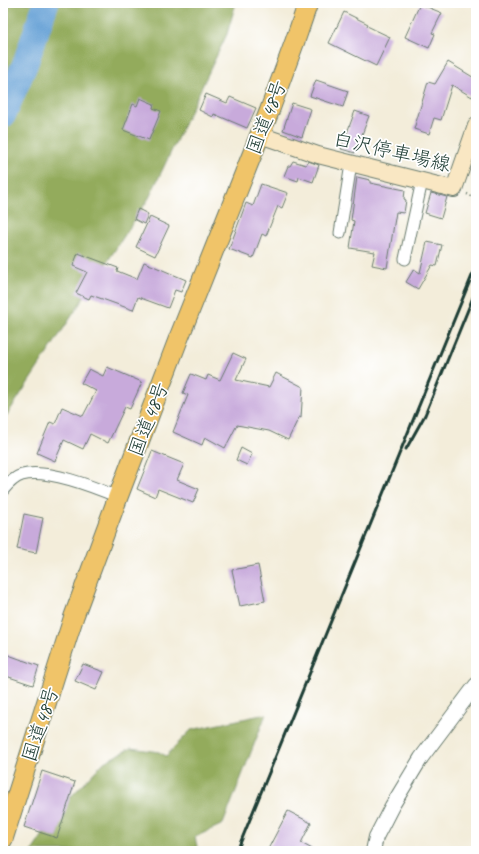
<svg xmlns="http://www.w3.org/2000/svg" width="479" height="854" font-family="Caveat,'Klee One',sans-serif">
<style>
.forest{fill:#93ab5c;stroke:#597448}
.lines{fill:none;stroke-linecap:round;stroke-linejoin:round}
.river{stroke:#66a1d6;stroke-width:26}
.building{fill:#c8aadb}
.minor-casing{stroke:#697b6e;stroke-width:13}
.tertiary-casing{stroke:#697b6e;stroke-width:16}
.secondary-casing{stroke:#697b6e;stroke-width:18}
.trunk-casing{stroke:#697b6e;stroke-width:21}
.path{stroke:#697b6e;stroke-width:2.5;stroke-dasharray:1 3;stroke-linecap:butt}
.minor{stroke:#fff;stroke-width:11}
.tertiary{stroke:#fff;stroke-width:14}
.secondary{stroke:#f9e7c3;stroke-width:16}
.trunk{stroke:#f0c469;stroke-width:19}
.rail{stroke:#1f3d34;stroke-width:3}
.labels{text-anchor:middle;stroke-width:3.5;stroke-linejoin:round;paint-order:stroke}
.street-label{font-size:20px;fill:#1f3d34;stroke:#fff}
</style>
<rect width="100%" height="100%" fill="#fff"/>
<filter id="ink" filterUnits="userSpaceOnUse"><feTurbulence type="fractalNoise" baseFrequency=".025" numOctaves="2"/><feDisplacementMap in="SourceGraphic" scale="8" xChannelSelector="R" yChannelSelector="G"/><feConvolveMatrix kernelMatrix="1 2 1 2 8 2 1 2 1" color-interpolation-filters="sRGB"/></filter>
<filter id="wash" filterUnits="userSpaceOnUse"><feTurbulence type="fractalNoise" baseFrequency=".012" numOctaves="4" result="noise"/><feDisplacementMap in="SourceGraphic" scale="16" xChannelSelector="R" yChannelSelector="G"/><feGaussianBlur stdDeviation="0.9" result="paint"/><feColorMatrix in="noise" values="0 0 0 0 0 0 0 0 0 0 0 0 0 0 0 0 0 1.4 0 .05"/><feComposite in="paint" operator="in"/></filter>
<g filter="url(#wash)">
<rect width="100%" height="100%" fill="#f3edda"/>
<g class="forest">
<path d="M3 3H236L227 34 149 198 3 421Z"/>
<path d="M266 714 223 824 195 837 198 851H32L63 805 104 762 131 748 159 752 166 756 191 730Z"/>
</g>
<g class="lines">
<path class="river" d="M3 115 25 64 46 3"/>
</g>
<g id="blocks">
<g class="building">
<path d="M420 4 442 13 432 33 435 34 429 48 405 37Z"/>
<path d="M344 12 368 24 367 26 390 37 376 66 329 43Z"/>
<path d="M448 62 476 79V90L472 97 452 85 441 120 434 118 429 134 414 129 428 82 435 84Z"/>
<path d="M316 80 348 91 343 107 310 96Z"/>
<path d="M206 94 227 103 230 97 256 108 247 128 214 114 213 117 199 110Z"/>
<path d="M140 98 154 104 153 108 161 111 149 140 123 130 133 104 137 106Z"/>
<path d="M292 103 311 109 302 137 283 130Z"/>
<path d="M355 111 369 116 355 153 341 149Z"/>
<path d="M293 161 306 165 308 161 319 165 313 182 299 177 298 181 284 176 288 166H290Z"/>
<path d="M357 177 370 180V183L405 190 404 199 406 200 404 213 396 212 387 268 372 265 375 252 350 248 354 221 351 220Z"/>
<path d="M261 184 288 193 282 208 278 206 266 236 262 234 253 258 229 249 246 203 253 206Z"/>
<path d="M431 193 447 197 441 218 425 213Z"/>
<path d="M138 209 148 214 144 224 134 219Z"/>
<path d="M150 217 169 226 155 256 136 247Z"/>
<path d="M427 242 442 245 437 266 432 265 418 289 406 282 414 269 420 273Z"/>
<path d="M78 253 118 268 117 271 137 279 144 262 186 280 181 292 175 290 168 308 138 297 133 310 91 295 89 299 76 293 87 272 73 266Z"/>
<path d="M233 353 246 359 236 380 269 387 276 373 303 387 301 418 299 417 288 440 269 431 237 425 225 448 205 437 202 445 173 432 188 395 183 393 191 374 206 380 208 375 220 380Z"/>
<path d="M107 367 142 382 130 409 125 407 108 443 90 434 83 449 64 440 55 461 37 453 50 422 55 424 62 407 83 416 96 391 81 383 89 369 103 376Z"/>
<path d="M241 448 252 454 247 465 236 460Z"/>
<path d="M152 451 184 464 177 480 199 489 193 503 158 489 155 497 137 489Z"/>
<path d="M24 514 43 518 36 553 17 549Z"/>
<path d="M258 565 265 601 240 606 232 570Z"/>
<path d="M3 653 39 666 33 685 3 675Z"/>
<path d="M83 664 104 672 96 690 75 681Z"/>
<path d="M42 771 75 782 57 838 24 827Z"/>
<path d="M288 811 311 823 301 843 316 851H267Z"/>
</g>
</g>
</g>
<g filter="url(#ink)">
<use href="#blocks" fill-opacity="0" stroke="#697b6e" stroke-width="1"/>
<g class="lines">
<g class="minor-casing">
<g id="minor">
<path d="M340 233 351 164"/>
<path d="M405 259 422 181"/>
<path d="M3 490C8 484 15 477 22 475 47 468 94 487 118 497"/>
</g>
</g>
<g class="tertiary-casing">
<path id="tertiary" d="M373 851 376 837 392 806 421 758 476 685"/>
</g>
<g class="secondary-casing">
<path id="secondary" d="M260 135 318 155 454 189 476 126"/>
</g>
<g class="trunk-casing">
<path id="trunk" d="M3 839 74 616 118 497 178 340 269 112 295 41 308 3"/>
</g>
<path class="path" d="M467 194 476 198"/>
<use href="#minor" class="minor"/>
<use href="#tertiary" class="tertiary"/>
<use href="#secondary" class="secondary"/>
<use href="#trunk" class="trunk"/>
<g class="rail">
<path d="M406 449 425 415 476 290"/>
<path d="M237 851 476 266"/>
</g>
</g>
</g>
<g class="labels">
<g class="street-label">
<text transform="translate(266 117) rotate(-69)" y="7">国道48号</text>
<text transform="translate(392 151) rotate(13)" y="7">白沢停車場線</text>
<text transform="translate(148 419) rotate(-69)" y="7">国道48号</text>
<text transform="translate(40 724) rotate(-72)" y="7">国道48号</text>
</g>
</g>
<rect width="479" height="854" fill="none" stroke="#fff" stroke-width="16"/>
</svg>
